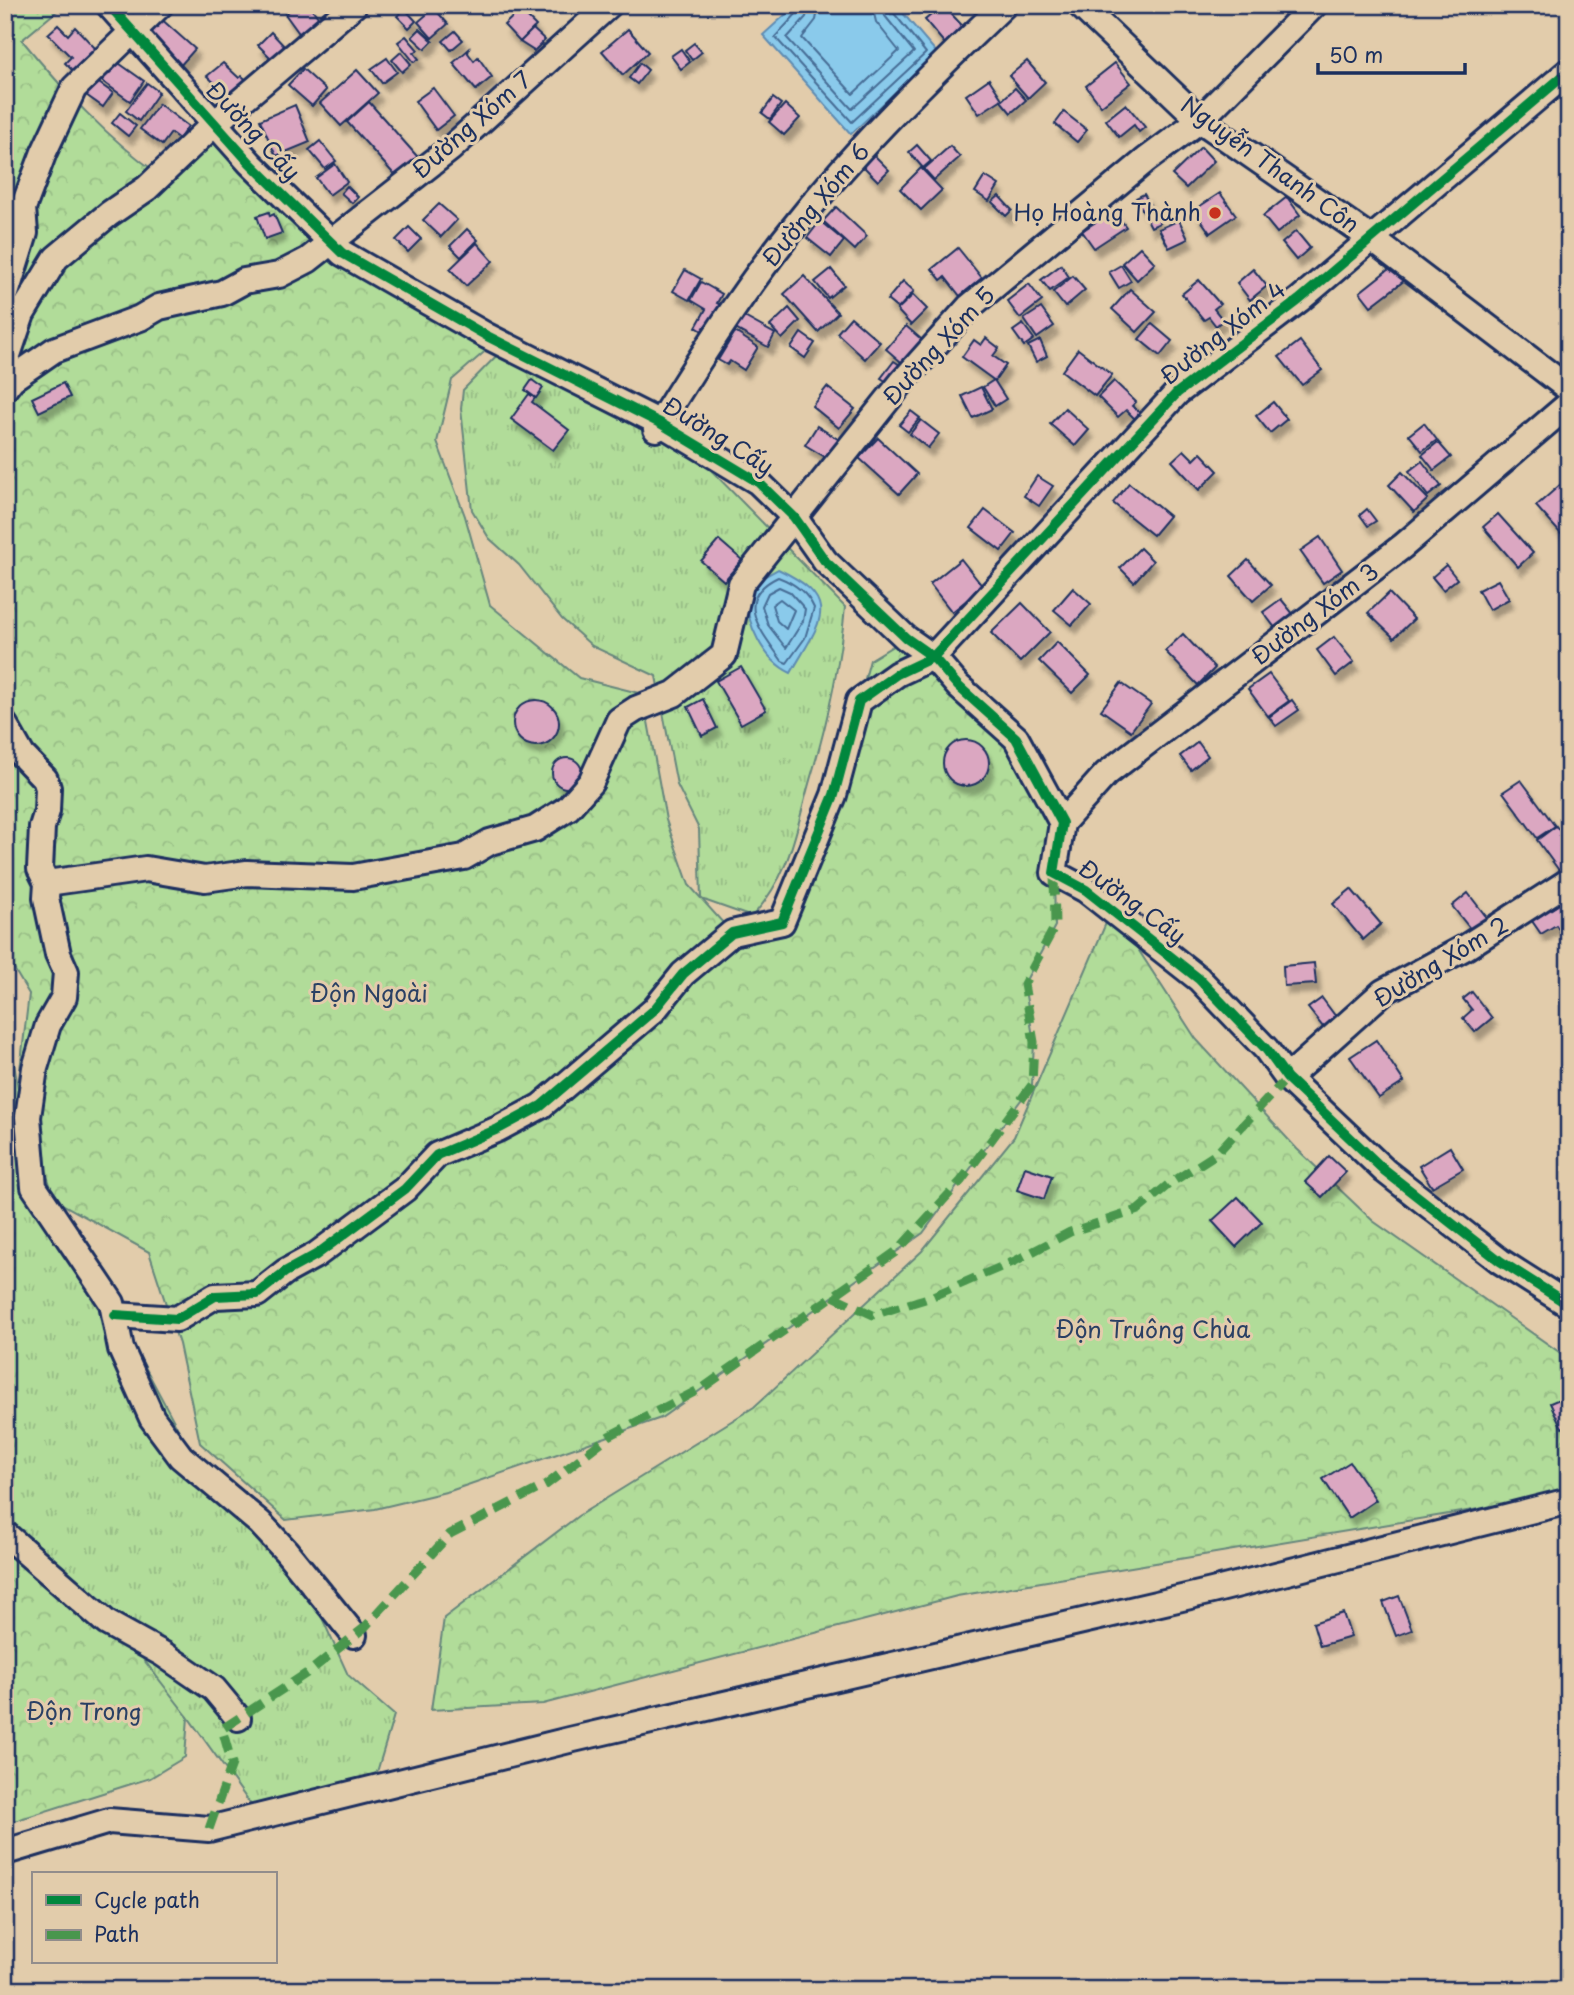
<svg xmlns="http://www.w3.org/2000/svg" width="1574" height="1995" font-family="'Playpen Sans',sans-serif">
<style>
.grass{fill:url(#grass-tufts);stroke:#66867c;stroke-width:2}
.forest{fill:url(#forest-crowns);stroke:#66867c;stroke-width:2}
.water{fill:#8acaeb;stroke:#5e8cb3;stroke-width:2}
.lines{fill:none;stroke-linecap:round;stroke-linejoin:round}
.shore{stroke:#476d96;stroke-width:2}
.building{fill:#dba7c1;stroke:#1b2f5e;stroke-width:2;filter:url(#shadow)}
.minor-casing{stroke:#1b2f5e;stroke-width:30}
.minor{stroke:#e2ccab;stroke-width:24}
.quiet{stroke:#49964d;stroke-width:9;stroke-dasharray:18 9;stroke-linecap:butt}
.cycleway-casing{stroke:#e2ccab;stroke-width:15}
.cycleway{stroke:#00873e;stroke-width:10}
.poi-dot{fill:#c8321e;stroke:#e2ccab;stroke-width:2.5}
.labels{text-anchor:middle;stroke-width:6;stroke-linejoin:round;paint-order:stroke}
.street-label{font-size:23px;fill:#1b2f5e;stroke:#e2ccab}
.poi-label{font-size:23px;fill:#1b2f5e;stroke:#e2ccab;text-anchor:end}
.park-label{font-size:23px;fill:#2a4064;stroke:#e2ccab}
</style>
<defs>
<pattern id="grass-tufts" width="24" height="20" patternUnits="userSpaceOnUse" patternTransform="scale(1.75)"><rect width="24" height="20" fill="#b1dc99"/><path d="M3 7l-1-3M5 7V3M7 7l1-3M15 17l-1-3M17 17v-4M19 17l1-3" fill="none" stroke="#98bd86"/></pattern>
<pattern id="forest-crowns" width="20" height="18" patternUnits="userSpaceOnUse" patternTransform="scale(1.75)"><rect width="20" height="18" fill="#b1dc99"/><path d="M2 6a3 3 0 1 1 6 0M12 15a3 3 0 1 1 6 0" fill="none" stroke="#98bd86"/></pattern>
<filter id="shadow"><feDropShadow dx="4.5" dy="8" stdDeviation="2" flood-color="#0004"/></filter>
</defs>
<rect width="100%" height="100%" fill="#e2ccab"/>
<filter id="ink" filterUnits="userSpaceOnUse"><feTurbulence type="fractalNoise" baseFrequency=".0143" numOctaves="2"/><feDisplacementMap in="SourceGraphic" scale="14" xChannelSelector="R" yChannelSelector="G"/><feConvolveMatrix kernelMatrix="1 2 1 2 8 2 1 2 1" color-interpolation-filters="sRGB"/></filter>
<g filter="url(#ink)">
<g class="grass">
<path d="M505 347 613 399 705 464 845 607C840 663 829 716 813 770 795 828 795 868 752 917L701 899 699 829 677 785 656 676 592 646 562 619 519 565 489 538 472 510 461 409 463 390Z"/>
<path d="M5 1011 28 1147 203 1476 302 1574 348 1675 394 1715 372 1789 259 1816 188 1717 5 1534Z"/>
</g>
<g class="forest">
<path d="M5 5H64L22 40C63 90 107 138 160 175L215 123 342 253 497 341 452 380 437 442 465 516 490 605 579 678 643 694 666 820 689 885 732 933 782 922 834 795 870 660 906 638 1016 738 1062 823 1054 873 1055 926 1024 984 1034 1042 1032 1085 923 1233 661 1418 450 1491 375 1509 286 1520 200 1443 179 1344 149 1252 55 1200 18 1087 29 994 5 954Z"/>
<path d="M1112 909 1196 1039 1297 1149 1373 1221 1569 1359V1494L957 1596 543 1704 431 1710 444 1618 578 1516 754 1407 922 1251 1014 1137Z"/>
<path d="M5 1534 133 1646 188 1717 185 1757 150 1778 5 1824Z"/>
</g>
<g class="water">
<path d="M796 5H896L937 53 851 134 763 35Z"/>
<path d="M778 569C845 601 819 623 791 673 763 660 746 624 746 593L758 580Z"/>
</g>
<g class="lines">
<g class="shore">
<path d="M800 5 798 12 775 37 852 122 926 53 893 12 891 5"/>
<path d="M809 5 806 17 787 38 852 109 914 52 885 16 882 5"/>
<path d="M819 5 816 20 802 38 853 94 899 51 876 22 872 5"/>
<path d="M778 577C794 583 807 592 814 608L805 638 787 663 782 661C761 631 732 599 778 577Z"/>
<path d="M779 587 790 592 805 609 803 621 786 648 768 625 762 606 768 593Z"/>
<path d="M780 599 794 610 786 629 777 621 772 605Z"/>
</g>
</g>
<g class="building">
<path d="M297 5H309L321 21 301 36 285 14Z"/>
<path d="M943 5 970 34 950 50 925 20Z"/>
<path d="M434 8 448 24 432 38 418 22Z"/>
<path d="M405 9 416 21 409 28 397 16Z"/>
<path d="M520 10 536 26 520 42 504 25Z"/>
<path d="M159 17 195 49 179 67 143 35Z"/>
<path d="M58 25 68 35 75 27 97 50 79 77 65 63 71 57 48 34Z"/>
<path d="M420 29 433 41 425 49 412 37Z"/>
<path d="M533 29 545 40 534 51 520 42Z"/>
<path d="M628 29 648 52 623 75 602 51Z"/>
<path d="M455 31 463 40 451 50 443 41Z"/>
<path d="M271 32 286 48 273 60 258 45Z"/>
<path d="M406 36 418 50 414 53 419 59 414 62 398 42Z"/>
<path d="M694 43 702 52 692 60 685 50Z"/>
<path d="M469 49 468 53 474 61 478 57 492 77 476 90 453 63Z"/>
<path d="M681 49 690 62 681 69 671 56Z"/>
<path d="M401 52 411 64 402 72 392 60Z"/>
<path d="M387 58 397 72 382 83 371 69Z"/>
<path d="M113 59 144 81 130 101 99 79Z"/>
<path d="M1027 61 1045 82 1028 98 1009 76Z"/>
<path d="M223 63 239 78 242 76 253 86 232 99 207 76Z"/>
<path d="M640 63 648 70 637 84 629 78Z"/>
<path d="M1115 63 1131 83 1101 106 1086 86Z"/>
<path d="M303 69 326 90 312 106 288 85Z"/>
<path d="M357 70 378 93 341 126 320 103Z"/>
<path d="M989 79 1002 99 979 114 966 95Z"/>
<path d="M96 81 113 93 103 107 86 95Z"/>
<path d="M147 83 159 92 139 121 126 111Z"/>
<path d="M433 88 454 116 436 130 415 101Z"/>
<path d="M1015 88 1026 100 1011 113 1001 101Z"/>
<path d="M773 98 781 104 770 119 762 113Z"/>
<path d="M369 102 423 163 401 182 347 122Z"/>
<path d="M159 104 188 126 179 139 171 133 162 145 140 129Z"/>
<path d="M785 104 800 118 784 135 769 122Z"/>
<path d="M1126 104 1145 127 1139 132 1134 125 1119 137 1106 120Z"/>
<path d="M295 105 310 142 276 156 260 120Z"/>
<path d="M1064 112 1087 130 1077 142 1055 124Z"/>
<path d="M120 113 136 126 128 136 112 123Z"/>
<path d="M320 141 336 161 325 169 309 150Z"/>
<path d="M917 145 931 161 923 168 909 152Z"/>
<path d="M950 146 960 157 934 180 924 169Z"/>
<path d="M1201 147 1214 161 1186 188 1172 175Z"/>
<path d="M873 154 889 170 878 181 862 165Z"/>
<path d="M335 164 347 182 329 195 316 178Z"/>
<path d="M921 168 942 190 921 210 900 189Z"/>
<path d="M985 176 999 185 989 201 975 192Z"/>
<path d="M347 186 358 197 352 203 341 193Z"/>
<path d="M1220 193 1236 215 1210 233 1194 210Z"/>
<path d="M1144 194 1160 223 1151 227 1136 198Z"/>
<path d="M999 196 1012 210 1006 216 992 202Z"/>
<path d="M1287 197 1300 215 1277 233 1263 216Z"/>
<path d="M439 204 457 220 441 237 423 220Z"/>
<path d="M836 207 867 236 855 250 823 221Z"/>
<path d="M1114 210 1126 227 1094 248 1082 231Z"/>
<path d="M269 212 270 216 274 214 282 233 265 239 257 216Z"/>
<path d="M1179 220 1188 239 1169 248 1159 229Z"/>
<path d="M820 221 844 241 831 257 807 238Z"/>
<path d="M409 227 421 239 408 252 396 240Z"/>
<path d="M467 229 478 240 461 257 450 246Z"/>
<path d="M1296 231 1310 248 1296 260 1282 243Z"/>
<path d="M477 243 493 261 466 286 450 269Z"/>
<path d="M1140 247 1155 263 1137 280 1122 263Z"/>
<path d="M958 248 982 278 960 296 945 277 941 280 932 269Z"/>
<path d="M1061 265 1069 277 1050 291 1041 280Z"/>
<path d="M1121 265 1131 281 1119 288 1109 272Z"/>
<path d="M1394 265 1405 280 1371 306 1360 292Z"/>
<path d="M831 269 844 285 828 298 815 282Z"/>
<path d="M1253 269 1267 286 1250 300 1237 283Z"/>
<path d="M685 270 701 279 689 300 673 291Z"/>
<path d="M804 276 838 313 818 332 784 294Z"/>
<path d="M1073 276 1085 290 1065 307 1053 292Z"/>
<path d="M1199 280 1220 304 1214 309 1223 320 1216 326 1209 317 1204 320 1182 294Z"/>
<path d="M903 281 914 291 898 309 887 300Z"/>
<path d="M701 282 722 294 717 303 725 307 709 335 696 327 706 309 691 300Z"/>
<path d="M1029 284 1042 301 1020 318 1007 301Z"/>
<path d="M1130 289 1156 312 1137 332 1112 309Z"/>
<path d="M913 295 927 309 911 325 897 310Z"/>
<path d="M789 308 800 321 782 339 770 326Z"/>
<path d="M1041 308 1054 326 1037 338 1024 319Z"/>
<path d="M739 314 775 334 768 347 732 327Z"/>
<path d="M851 317 880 342 865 359 837 333Z"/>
<path d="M1023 324 1034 339 1024 346 1013 331Z"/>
<path d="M1152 324 1172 341 1160 356 1139 339Z"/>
<path d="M906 326 928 345 908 368 886 349Z"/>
<path d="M735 332 758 347 744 370 730 361 727 365 718 360Z"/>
<path d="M801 333 815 343 805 358 791 348Z"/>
<path d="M986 338 999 348 993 356 1006 365 995 381 962 357 974 340 981 345Z"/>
<path d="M1040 340 1047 356 1036 362 1028 346Z"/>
<path d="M1300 341 1322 370 1302 385 1279 357Z"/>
<path d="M1078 349 1112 375 1095 396 1062 371Z"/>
<path d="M894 361 903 367 890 384 881 378Z"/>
<path d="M532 380 543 388 536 398 525 390Z"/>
<path d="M994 380 1006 399 995 406 983 387Z"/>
<path d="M1114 381 1136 402 1132 406 1141 414 1136 420 1126 410 1118 417 1098 397Z"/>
<path d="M63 383 70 397 39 412 32 398Z"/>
<path d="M827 387 855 409 839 428 812 406Z"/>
<path d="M981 387 992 409 973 418 962 396Z"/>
<path d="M529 394 535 398 532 402 569 430 553 450 511 419Z"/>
<path d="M1273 402 1287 419 1270 433 1256 416Z"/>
<path d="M1065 408 1089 430 1075 446 1050 424Z"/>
<path d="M911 411 920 418 908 432 899 425Z"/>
<path d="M921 420 939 434 928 448 910 434Z"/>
<path d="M1424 423 1437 440 1422 451 1409 435Z"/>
<path d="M817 426 844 443 814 473 825 457 805 445Z"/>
<path d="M878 438 917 474 899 494 859 458Z"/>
<path d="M1438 442 1451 457 1434 470 1422 455Z"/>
<path d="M1184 450 1194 460 1201 453 1218 471 1199 490 1172 461Z"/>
<path d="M1422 461 1441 486 1428 496 1409 471Z"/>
<path d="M1402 472 1428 499 1414 512 1389 485Z"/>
<path d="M1037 476 1053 486 1039 506 1024 496Z"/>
<path d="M1569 477V543L1536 506Z"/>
<path d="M1129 483 1169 516 1153 535 1113 503Z"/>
<path d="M1367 509 1376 521 1368 526 1360 515Z"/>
<path d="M985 510 1015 533 1001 551 971 528Z"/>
<path d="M1498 514 1533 553 1518 567 1483 527Z"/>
<path d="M1320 537 1342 570 1323 583 1300 551Z"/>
<path d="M719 540 742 560 724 581 701 561Z"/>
<path d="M1140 548 1153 561 1134 582 1120 568Z"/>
<path d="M961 559 983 587 952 612 930 584Z"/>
<path d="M1248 560 1271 585 1253 601 1231 576Z"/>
<path d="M1446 565 1457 579 1443 590 1432 577Z"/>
<path d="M1498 580 1509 599 1489 610 1478 590Z"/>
<path d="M1073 588 1091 604 1072 625 1054 610Z"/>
<path d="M1389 593 1414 619 1394 638 1368 613Z"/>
<path d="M1281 599 1294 615 1276 629 1263 612Z"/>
<path d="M1022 603 1050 632 1020 662 991 633Z"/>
<path d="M1183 634 1215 668 1198 685 1165 651Z"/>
<path d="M1334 637 1354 662 1336 676 1317 650Z"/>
<path d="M1057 642 1090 675 1072 693 1039 661Z"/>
<path d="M741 667 766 710 741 724 716 681Z"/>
<path d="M1269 674 1289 701 1268 716 1248 689Z"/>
<path d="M1121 683 1151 704 1131 731 1101 710Z"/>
<path d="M703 699 717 728 702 736 688 707Z"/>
<path d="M1292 700 1299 710 1276 726 1269 717Z"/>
<circle cx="536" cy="723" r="23"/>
<circle cx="966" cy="763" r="23"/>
<path d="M1198 742 1208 756 1191 770 1180 756Z"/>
<circle cx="567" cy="773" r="15"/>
<path d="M1521 780 1555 826 1537 838 1503 792Z"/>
<path d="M1556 826 1569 843V872L1563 876 1537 840Z"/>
<path d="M1351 889 1381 924 1363 940 1333 904Z"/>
<path d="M1468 893 1488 919 1472 931 1452 906Z"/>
<path d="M1564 901 1569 909V936L1565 939 1556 925 1541 934 1532 921Z"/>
<path d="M1314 963 1316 984 1284 986 1283 966Z"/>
<path d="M1472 992 1492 1018 1475 1032 1463 1018 1472 1010 1463 999Z"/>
<path d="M1322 998 1336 1017 1323 1027 1308 1008Z"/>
<path d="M1376 1040 1404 1082 1379 1098 1350 1057Z"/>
<path d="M1450 1147 1463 1169 1432 1187 1419 1166Z"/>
<path d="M1329 1156 1346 1172 1322 1197 1305 1182Z"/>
<path d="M1025 1167 1052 1176 1044 1199 1017 1190Z"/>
<path d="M1238 1197 1262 1222 1236 1247 1212 1221Z"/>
<path d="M1569 1395V1425L1562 1428 1550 1403Z"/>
<path d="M1350 1462 1376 1500 1349 1518 1323 1479Z"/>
<path d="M1399 1596 1412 1630 1396 1636 1383 1602Z"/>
<path d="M1343 1613 1351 1637 1320 1646 1313 1623Z"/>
</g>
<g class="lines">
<g class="minor-casing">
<g id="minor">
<path d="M109 5 250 163 342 253 487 336 660 423 758 482 794 517 825 561 906 638 933 657 958 686 1016 738 1062 823 1054 873 1086 890 1199 979 1266 1049 1287 1078 1385 1171 1500 1261 1569 1305"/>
<path d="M1080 5 1200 120 1372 239 1569 389"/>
<path d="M5 297 25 233 23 208 44 152 74 88 160 5"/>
<path d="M5 364 22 314 56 258 109 214 147 188 215 123 354 5"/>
<path d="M5 388 12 379 54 350 140 318 159 307 222 293 244 281 279 275 308 260 450 149 609 5"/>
<path d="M656 429C700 358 745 287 798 222 860 144 932 74 1004 5"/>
<path d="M5 725 22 755 45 779 48 788 47 811 42 827 40 869 47 883 46 898 58 954 66 972 64 997 48 1025 35 1068 28 1117 34 1187 112 1303 121 1349 152 1418 181 1457 260 1523 286 1551 354 1635"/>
<path d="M1062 823 1106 774 1403 546 1569 404"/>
<path d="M47 883 146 869 205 879 247 873 353 877 464 857 490 842 535 829 568 808 591 782 619 720 636 709 674 694 724 655 741 584 902 382 969 307 1146 160 1200 120 1314 5"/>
<path d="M1287 1078 1383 992 1466 947 1569 881"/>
<path d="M115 1315 177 1319 215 1296 257 1294 285 1272 316 1255 405 1189 437 1155 498 1129 541 1106 654 1010 683 974 732 933 782 922 834 795 859 701 897 674 933 657 1177 393 1299 300 1569 71"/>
<path d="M5 1534 107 1623 163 1654 214 1689 238 1718"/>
<path d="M5 1852 109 1821 209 1829 569 1740 1212 1591 1569 1501"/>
</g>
</g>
<use href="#minor" class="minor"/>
<g class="quiet">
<path d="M833 1296 873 1315 928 1298 1015 1261 1070 1232 1138 1210 1169 1184 1216 1154 1287 1078"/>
<path d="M209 1829 232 1764 222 1729 310 1671 364 1628 450 1534 546 1485 609 1436 704 1387 897 1251 961 1181 1032 1085 1034 1042 1024 984 1055 926 1054 873"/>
</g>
<g class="cycleway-casing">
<g id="cycleway">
<path d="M109 5 250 163 342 253 487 336 660 423 758 482 794 517 825 561 906 638 933 657 958 686 1016 738 1062 823 1054 873 1086 890 1199 979 1266 1049 1287 1078 1385 1171 1500 1261 1569 1305"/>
<path d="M115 1315 177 1319 215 1296 257 1294 285 1272 316 1255 405 1189 437 1155 498 1129 541 1106 654 1010 683 974 732 933 782 922 834 795 859 701 897 674 933 657 1177 393 1299 300 1569 71"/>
</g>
</g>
<use href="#cycleway" class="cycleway"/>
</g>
</g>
<circle class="poi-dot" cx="1215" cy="213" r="7"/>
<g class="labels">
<g class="street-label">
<text transform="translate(472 125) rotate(-41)" y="8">Đường Xóm 7</text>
<text transform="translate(253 131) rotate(47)" y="8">Đường Cấy</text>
<text transform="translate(1270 165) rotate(36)" y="8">Nguyễn Thanh Côn</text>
<text transform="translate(816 205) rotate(-50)" y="8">Đường Xóm 6</text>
<text transform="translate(1223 333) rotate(-38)" y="8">Đường Xóm 4</text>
<text transform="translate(939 346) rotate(-47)" y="8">Đường Xóm 5</text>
<text transform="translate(718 436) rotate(32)" y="8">Đường Cấy</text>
<text transform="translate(1315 614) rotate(-37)" y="8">Đường Xóm 3</text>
<text transform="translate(1132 902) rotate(36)" y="8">Đường Cấy</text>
<text transform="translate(1441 962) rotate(-31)" y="8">Đường Xóm 2</text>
</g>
<g class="poi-label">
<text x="1201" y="221">Họ Hoàng Thành</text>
</g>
<g class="park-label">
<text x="369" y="1002">Độn Ngoài</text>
<text x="1153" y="1338">Độn Truông Chùa</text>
<text x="84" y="1720">Độn Trong</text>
</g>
</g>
<rect width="1574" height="1995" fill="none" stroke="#e2ccab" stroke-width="28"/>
<rect x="14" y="14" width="1546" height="1967" fill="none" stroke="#1b2f5e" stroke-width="2.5" filter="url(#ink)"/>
<rect x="32" y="1872" width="245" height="91" fill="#e2ccab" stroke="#928d8c" stroke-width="2"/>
<rect x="46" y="1895" width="35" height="10" fill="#00873e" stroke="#928d8c" stroke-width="2"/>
<text x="94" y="1908" font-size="21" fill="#1b2f5e">Cycle path</text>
<rect x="46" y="1930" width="35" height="10" fill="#49964d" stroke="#928d8c" stroke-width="2"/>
<text x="94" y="1942" font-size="21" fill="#1b2f5e">Path</text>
<path d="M1318 63v10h147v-10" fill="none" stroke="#1b2f5e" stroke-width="3.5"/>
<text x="1329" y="63" font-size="21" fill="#1b2f5e" stroke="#e2ccab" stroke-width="5" paint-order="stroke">50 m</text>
</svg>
